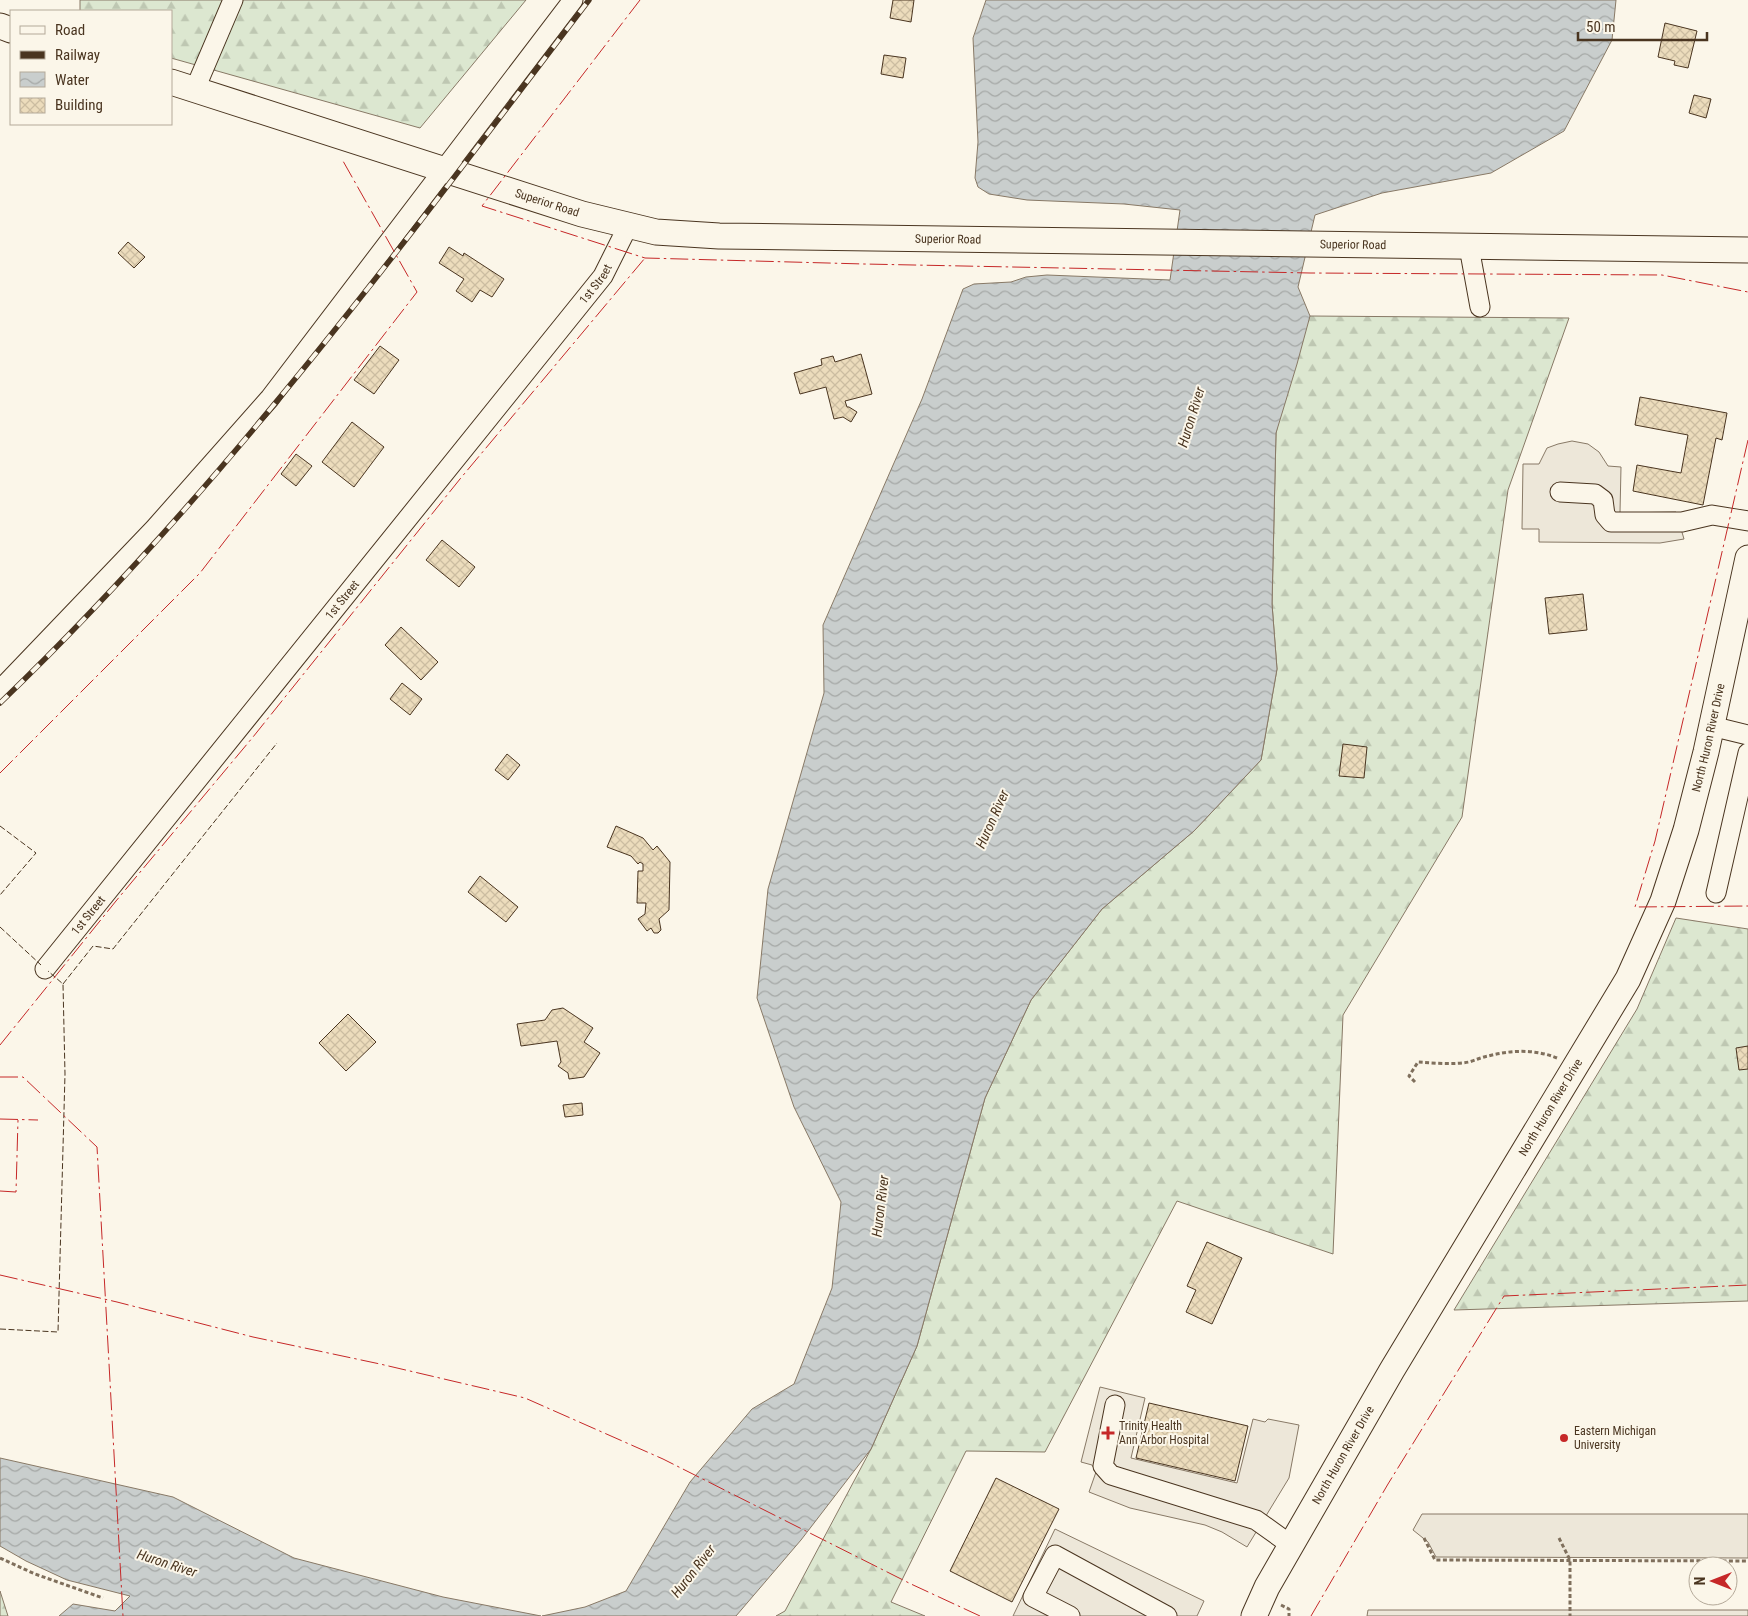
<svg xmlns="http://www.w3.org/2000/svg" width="1748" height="1616" font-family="'Roboto Condensed',sans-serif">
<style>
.forest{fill:url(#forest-firs);stroke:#887966}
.parking{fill:#ede7d9;stroke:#887966}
.water{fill:url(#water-waves);stroke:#887966}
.building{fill:url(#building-cross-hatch);stroke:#4a3520}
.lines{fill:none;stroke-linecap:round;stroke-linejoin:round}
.minor-casing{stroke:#4a3520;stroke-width:21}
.major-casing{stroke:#4a3520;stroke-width:27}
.path{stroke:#7f6f5c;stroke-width:3;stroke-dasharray:4 2.5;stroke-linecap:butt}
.minor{stroke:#fbf6e9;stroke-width:19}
.major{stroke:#fbf6e9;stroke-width:25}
.rail-casing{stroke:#4a3520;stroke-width:5.5}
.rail{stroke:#fbf6e9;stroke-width:4;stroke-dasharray:11;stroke-linecap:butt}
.fence{stroke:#4a3520;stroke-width:1;stroke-dasharray:6 2.5;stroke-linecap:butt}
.power{stroke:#c62828;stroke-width:1;stroke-dasharray:18 4 2.5 4;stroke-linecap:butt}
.poi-dot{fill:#c62828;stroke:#fbf6e9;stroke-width:2}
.labels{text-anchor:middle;stroke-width:4;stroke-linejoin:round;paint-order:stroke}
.street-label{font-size:12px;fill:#4a3520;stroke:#fbf6e9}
.poi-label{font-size:12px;fill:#4a3520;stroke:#fbf6e9;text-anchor:start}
.water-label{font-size:14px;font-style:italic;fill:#4a3520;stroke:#fbf6e9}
</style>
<defs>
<pattern id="forest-firs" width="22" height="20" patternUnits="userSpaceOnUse" patternTransform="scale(1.25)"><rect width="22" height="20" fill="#dce7d0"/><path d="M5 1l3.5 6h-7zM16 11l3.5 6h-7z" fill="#bec7b2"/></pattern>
<pattern id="water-waves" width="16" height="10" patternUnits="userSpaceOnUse" patternTransform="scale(1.25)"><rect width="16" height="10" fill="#c9cecd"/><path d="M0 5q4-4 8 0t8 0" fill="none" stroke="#a5a8a6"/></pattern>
<pattern id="building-cross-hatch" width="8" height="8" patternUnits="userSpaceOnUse" patternTransform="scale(1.25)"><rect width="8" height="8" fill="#ecdcbc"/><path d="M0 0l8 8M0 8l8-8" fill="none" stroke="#ccbda1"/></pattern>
</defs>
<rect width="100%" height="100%" fill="#fbf6e9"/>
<g class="forest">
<path d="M80 0H526L420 128 171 58V11H80Z"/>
<path d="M1310 316 1569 318 1508 490 1462 817 1343 1015 1333 1254 1177 1201 1045 1452 966 1451 891 1602 925 1616H776L785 1611 871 1449 917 1346 985 1098 1031 1000 1102 909 1194 831 1261 760 1277 669 1272 604 1276 433 1292 361Z"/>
<path d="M1676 918 1748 929V1301L1454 1310 1637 1009Z"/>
<path d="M0 1591 8 1616H0Z"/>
</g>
<g class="parking">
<path d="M1572 441 1588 444 1599 452 1608 466 1621 467 1620 513 1676 512 1684 539 1660 543 1539 542V529H1522L1523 464H1539L1547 448 1558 444Z"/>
<path d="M1100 1387 1145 1398 1131 1458 1237 1483 1253 1419 1265 1422 1268 1419 1299 1425 1289 1478 1247 1547 1222 1532 1205 1525 1130 1508 1089 1492 1096 1472 1092 1465 1081 1462Z"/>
<path d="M1422 1514H1748V1558L1436 1557 1428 1542 1413 1530Z"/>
<path d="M1055 1529 1204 1601 1197 1616H1013Z"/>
<path d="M1368 1610H1748V1616H1367Z"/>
</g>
<g class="water">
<path d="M986 0H1616L1612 40 1564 131 1491 173 1382 193 1315 215 1298 287 1310 316 1297 364 1276 433 1272 604 1277 669 1261 760 1194 831 1102 909 1031 1000 985 1098 917 1346 871 1449 801 1540 736 1616H542L585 1607 626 1591 690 1482 752 1409 794 1384 832 1288 841 1202 794 1107 757 998 768 889 824 693 823 625 922 399 963 289 974 284 1011 282 1026 277 1047 275 1170 280 1180 210 1124 204 1027 200 989 194 978 187 975 178 978 142 973 38Z"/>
<path d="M0 1458 173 1497 294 1558 443 1597 541 1616H59L73 1604 115 1611 130 1596 67 1580 26 1561 0 1546Z"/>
</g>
<g class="building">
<path d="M893 0H914L911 22 890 18Z"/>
<path d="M1665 23 1697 31 1688 68 1674 65 1675 61 1658 57Z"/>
<path d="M884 55 906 58 903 78 881 74Z"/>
<path d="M1694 95 1711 99 1706 118 1689 113Z"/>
<path d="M128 242 145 257 134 268 118 253Z"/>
<path d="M449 247 463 256 464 253 504 279 492 297 480 290 472 302 456 291 464 279 439 263Z"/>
<path d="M380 346 399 360 374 394 354 380Z"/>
<path d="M861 354 872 394 845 401 847 407H849L857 412 851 422 843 417 834 419 826 387 800 394 794 373 822 365 821 359 833 356 835 362Z"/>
<path d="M1640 397 1727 413 1722 440 1716 438 1703 505 1633 491 1637 465 1681 473 1688 435 1635 425Z"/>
<path d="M352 422 384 447 354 487 322 462Z"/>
<path d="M296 454 312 466 296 486 281 474Z"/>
<path d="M442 540 475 567 459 587 426 560Z"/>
<path d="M1583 594 1587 630 1549 634 1545 598Z"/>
<path d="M401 627 438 662 421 680 385 645Z"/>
<path d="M402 683 422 699 410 715 390 699Z"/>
<path d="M1343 744 1367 747 1364 778 1339 776Z"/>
<path d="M507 754 520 765 508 780 495 770Z"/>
<path d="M616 826 643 838 653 850 657 846 670 862 669 910 659 919 661 930 658 933H654L651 928 647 931 638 919 645 914 646 903H637L638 871H643V864L640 862 638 864 631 856 607 847Z"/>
<path d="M480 876 518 907 506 922 468 892Z"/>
<path d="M563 1008 593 1028 584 1042 600 1053 584 1077 569 1079 568 1073 558 1066 561 1062 557 1041 521 1046 517 1024 545 1020 552 1010Z"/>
<path d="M348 1014 376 1042 346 1071 319 1043Z"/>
<path d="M1748 1046V1069L1739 1070 1736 1048Z"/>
<path d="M582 1103 583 1115 565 1117 563 1105Z"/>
<path d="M1207 1242 1242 1258 1212 1324 1186 1312 1196 1290 1187 1286Z"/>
<path d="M1149 1403 1248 1426 1235 1481 1136 1458Z"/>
<path d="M996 1478 1059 1509 1012 1602 950 1571Z"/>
</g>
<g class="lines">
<g class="minor-casing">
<g id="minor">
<path d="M195 89 233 0"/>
<path d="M1469 247 1480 307"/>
<path d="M1560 492 1595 494 1603 500 1605 515 1611 522H1682L1712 515 1748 521"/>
<path d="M0 690 155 528 270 398 573 0"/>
<path d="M1711 726 1748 735"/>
<path d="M1716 893 1748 753"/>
<path id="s1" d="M45 969 603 276 628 226"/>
<path d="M1115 1405 1103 1466 1111 1475 1256 1520 1291 1545"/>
<path d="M1070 1616 1033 1597 1055 1555 1167 1616"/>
</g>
</g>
<g class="major-casing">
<g id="major">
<path d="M0 26 11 30"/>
<path id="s2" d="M171 82 582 214 656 232 719 236 1748 250"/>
<path id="s3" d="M1254 1616 1267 1587 1392 1370 1628 979 1663 901 1686 830 1706 752 1748 558"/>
</g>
</g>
<g class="path">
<path d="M1415 1082 1409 1076 1418 1062C1434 1063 1453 1065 1469 1062 1476 1060 1482 1057 1488 1056 1511 1050 1535 1049 1557 1058"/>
<path d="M1424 1538 1435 1560 1748 1561"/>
<path d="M1559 1538 1570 1560V1616"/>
<path d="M0 1558 35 1574 103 1598"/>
<path d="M1281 1605 1289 1609V1616"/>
</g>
<use href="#minor" class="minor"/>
<use href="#major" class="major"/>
<g class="rail-casing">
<path id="rail" d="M0 703C221 491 404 243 589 0"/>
</g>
<use href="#rail" class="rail"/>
<g class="fence">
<path d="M0 826 36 853 0 895"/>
<path d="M0 927 41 965"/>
<path d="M63 984 93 946 113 949 277 743"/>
<path d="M0 1329 58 1332 65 1074 63 984 48 971"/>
</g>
<g class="power">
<path d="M640 0 482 206 645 258 864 264 1310 273 1662 275 1748 292"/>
<path d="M1748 440 1655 841 1635 907 1748 906"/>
<path d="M0 773 200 573 417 292 343 161"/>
<path d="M0 1045 116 901 253 737 460 479 645 258"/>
<path d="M0 1077H23L97 1147 123 1616"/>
<path d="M0 1119 38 1120"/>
<path d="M0 1191 16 1192 18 1120"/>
<path d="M0 1275 117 1302 253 1337 380 1364 525 1398 663 1459 911 1584 980 1616"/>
<path d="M1311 1616 1388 1484 1504 1296 1748 1285"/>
</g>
</g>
<g class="poi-dot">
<path d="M1105.5 1425.5h5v5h5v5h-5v5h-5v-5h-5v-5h5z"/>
<circle cx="1564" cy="1438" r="5"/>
</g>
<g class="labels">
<g class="street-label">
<text dy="4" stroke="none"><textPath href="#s2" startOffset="395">Superior Road</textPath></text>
<text dy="4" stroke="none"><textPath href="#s2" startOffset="800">Superior Road</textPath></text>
<text dy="4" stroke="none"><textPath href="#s2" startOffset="1205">Superior Road</textPath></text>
<text dy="4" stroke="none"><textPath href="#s1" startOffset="879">1st Street</textPath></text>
<text dy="4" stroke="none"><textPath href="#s1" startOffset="474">1st Street</textPath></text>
<text dy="4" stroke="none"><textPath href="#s3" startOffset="994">North Huron River Drive</textPath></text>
<text dy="4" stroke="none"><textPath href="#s1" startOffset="69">1st Street</textPath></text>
<text dy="4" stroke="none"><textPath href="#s3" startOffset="589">North Huron River Drive</textPath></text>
<text dy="4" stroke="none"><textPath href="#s3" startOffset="184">North Huron River Drive</textPath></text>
</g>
<g class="poi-label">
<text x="1119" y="1430">Trinity Health<tspan x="1119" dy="14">Ann Arbor Hospital</tspan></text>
<text x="1574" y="1435">Eastern Michigan<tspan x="1574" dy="14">University</tspan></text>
</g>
<g class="water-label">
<text transform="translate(1191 417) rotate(-73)" y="5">Huron River</text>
<text transform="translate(992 819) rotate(-66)" y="5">Huron River</text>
<text transform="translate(880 1206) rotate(-83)" y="5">Huron River</text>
<text transform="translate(167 1563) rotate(18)" y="5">Huron River</text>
<text transform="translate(693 1571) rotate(-52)" y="5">Huron River</text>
</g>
</g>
<rect x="10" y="10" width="162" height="115" fill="#fbf6e9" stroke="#b4a999"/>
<rect x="20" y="26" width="25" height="8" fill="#fbf6e9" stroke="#b4a999"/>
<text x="55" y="35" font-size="15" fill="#4a3520">Road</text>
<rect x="20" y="51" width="25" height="8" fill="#4a3520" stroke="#b4a999"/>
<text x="55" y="60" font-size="15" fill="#4a3520">Railway</text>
<rect x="20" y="72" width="25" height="15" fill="url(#water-waves)" stroke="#b4a999"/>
<text x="55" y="85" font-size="15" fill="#4a3520">Water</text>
<rect x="20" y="98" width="25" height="15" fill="url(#building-cross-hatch)" stroke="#b4a999"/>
<text x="55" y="110" font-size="15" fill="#4a3520">Building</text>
<g transform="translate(1713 1581) rotate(270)"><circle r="24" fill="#fbf6e9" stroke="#b4a999"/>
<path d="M0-4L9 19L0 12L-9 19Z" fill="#c62828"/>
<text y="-8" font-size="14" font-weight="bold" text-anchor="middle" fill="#4a3520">N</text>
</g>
<path d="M1578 32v8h129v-8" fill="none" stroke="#4a3520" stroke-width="2.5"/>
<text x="1586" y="32" font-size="15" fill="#4a3520" stroke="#fbf6e9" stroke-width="4" paint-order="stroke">50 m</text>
</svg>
